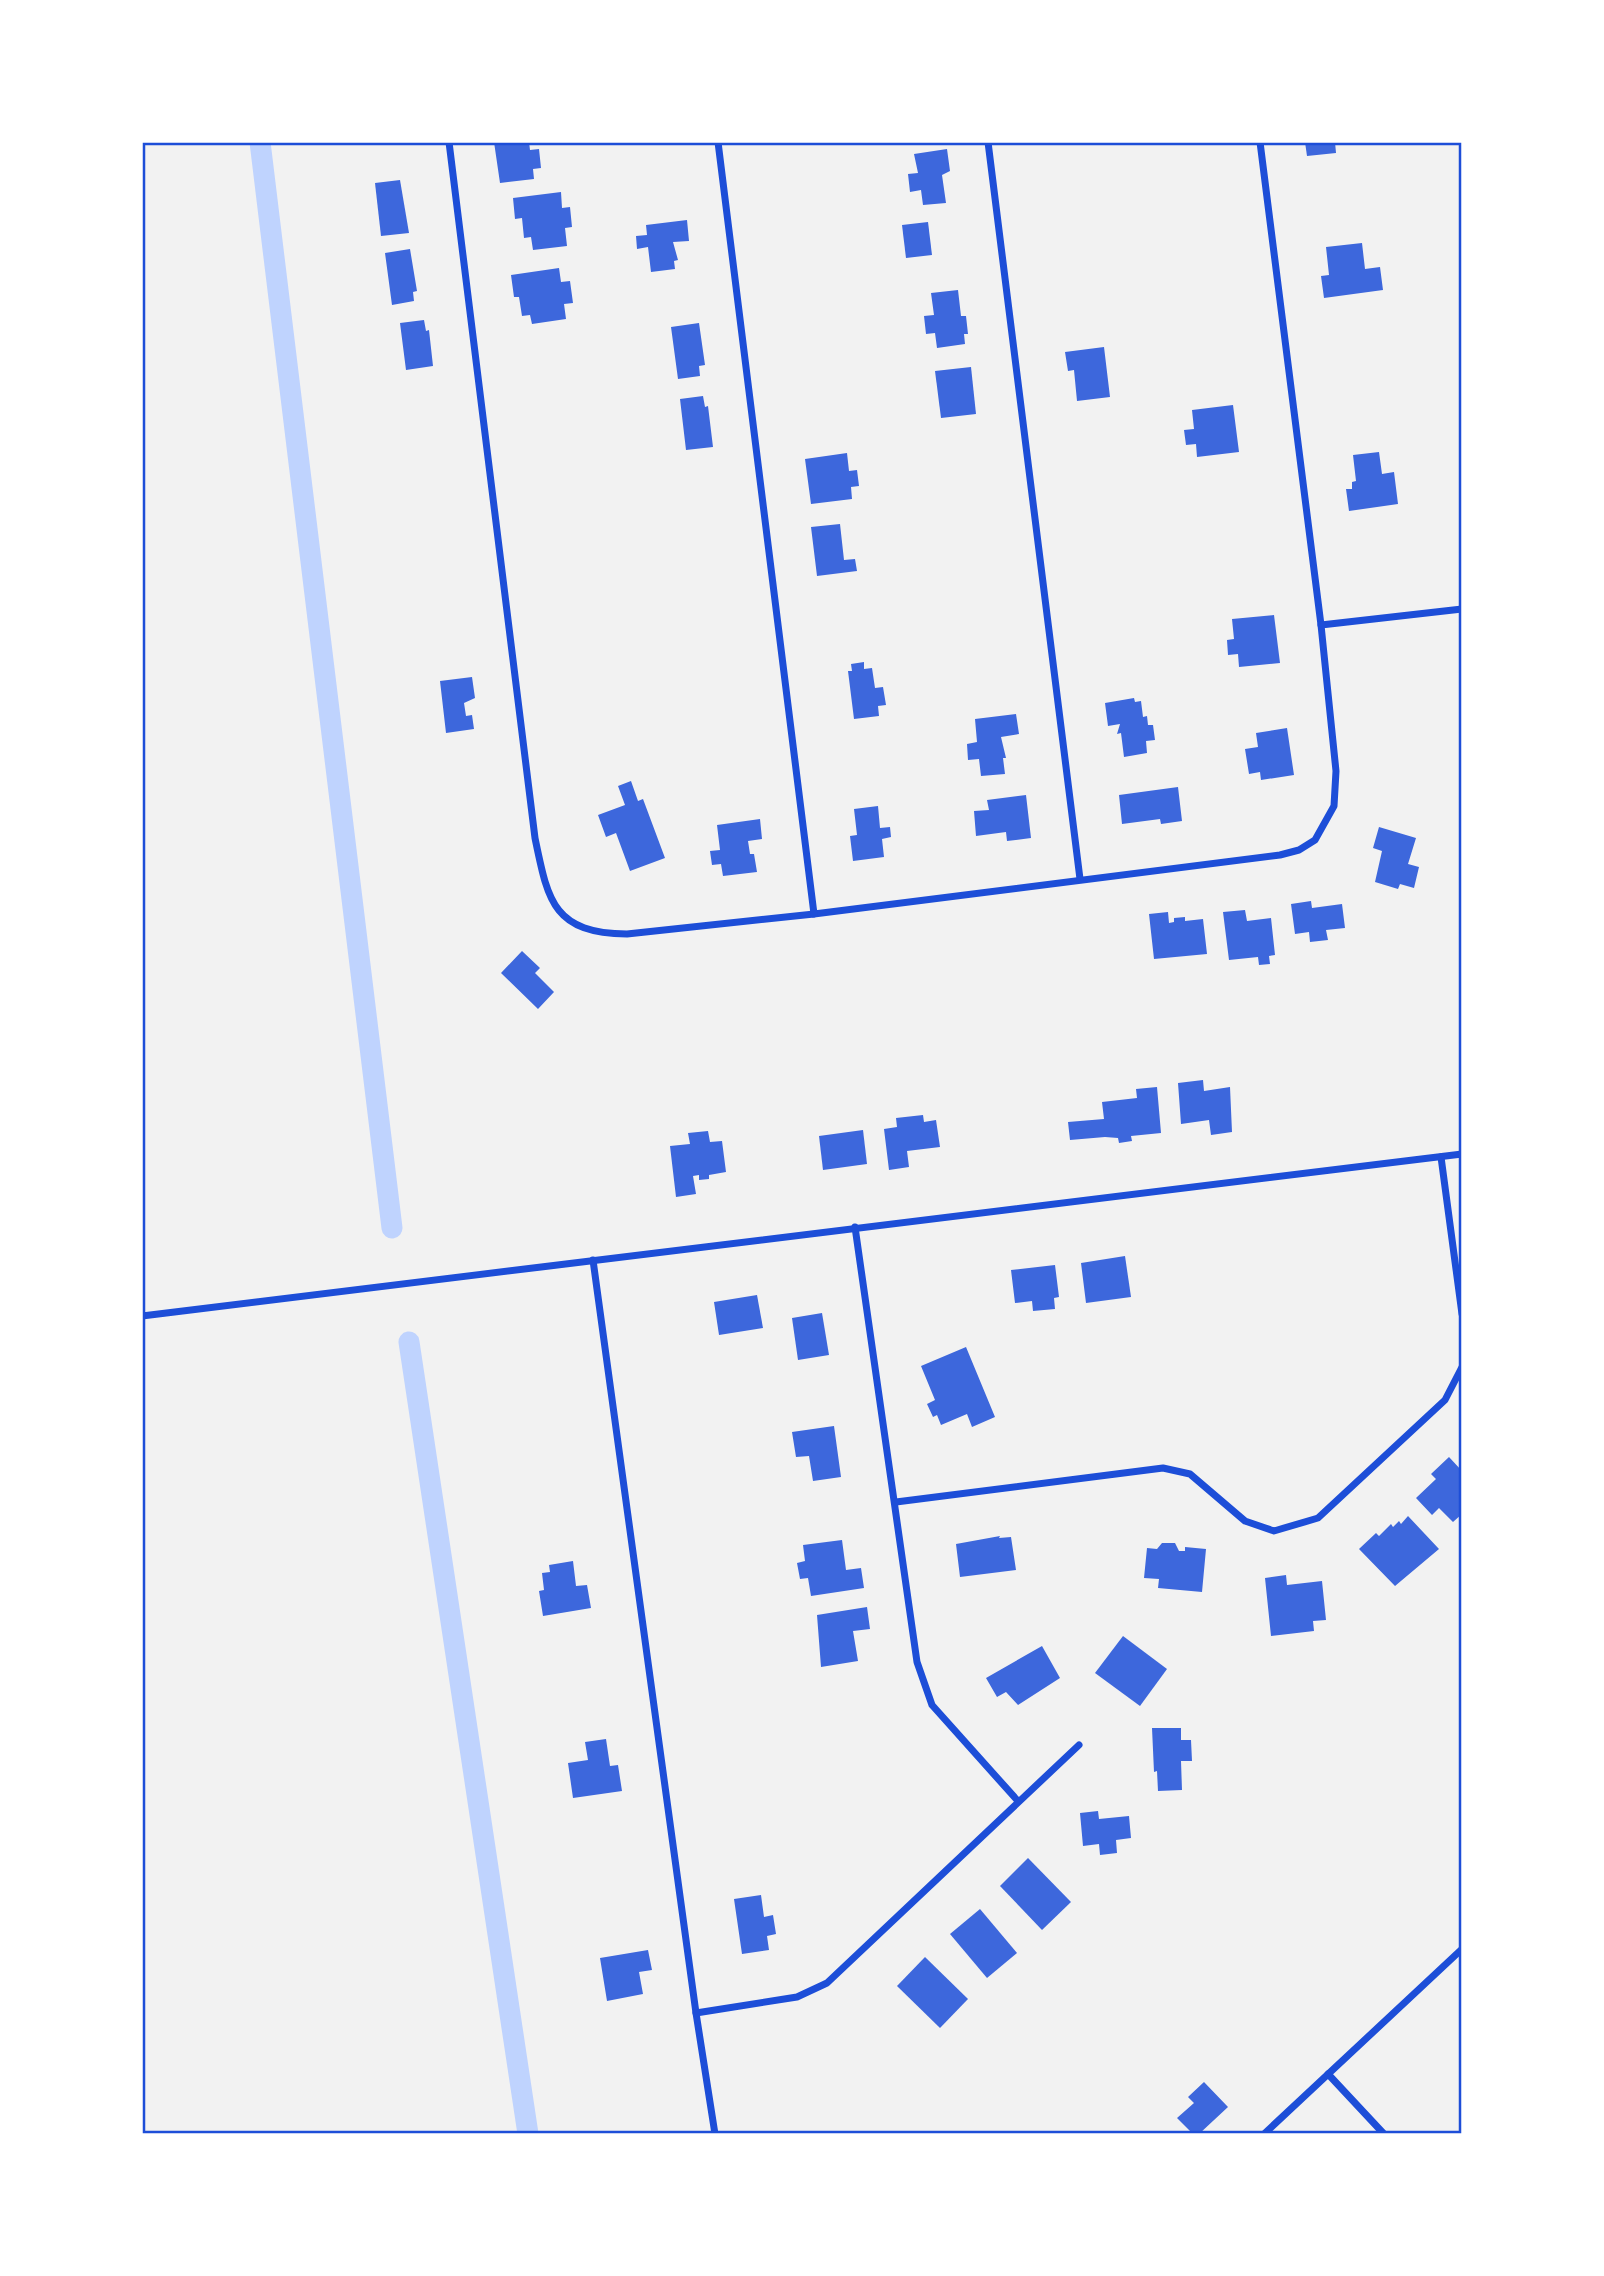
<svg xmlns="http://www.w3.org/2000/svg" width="1604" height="2276" font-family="'Space Grotesk',sans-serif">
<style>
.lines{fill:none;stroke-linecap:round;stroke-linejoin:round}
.canal{stroke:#bfd3fe;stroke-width:21}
.building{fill:#3d67dc}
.minor{stroke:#1d4ed8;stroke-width:7}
.neatline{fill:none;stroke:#1d4ed8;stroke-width:2.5}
</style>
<rect width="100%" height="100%" fill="#f2f2f2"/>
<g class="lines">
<g class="canal">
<path d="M260 142 392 1228"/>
<path d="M409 1342 528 2134"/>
</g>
</g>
<g class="building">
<path d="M494 142H529L530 150 539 149 541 168 533 169 534 179 500 183Z"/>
<path d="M1305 142H1335L1336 153 1307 156Z"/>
<path d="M947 149 950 171 942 175 946 203 923 205 921 190 910 192 908 174 918 173 914 154Z"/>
<path d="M400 180 409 233 381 236 375 183Z"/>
<path d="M561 192 562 208 570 207 572 227 565 228 567 246 533 250 531 237 524 238 522 218 515 219 513 198Z"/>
<path d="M687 220 689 241 673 242 678 260 674 261 675 269 651 272 648 247 637 249 636 236 647 235 646 225Z"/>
<path d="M928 222 932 255 906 258 902 225Z"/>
<path d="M1362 243 1365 269 1380 267 1383 290 1324 298 1321 276 1329 275 1326 247Z"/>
<path d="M410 249 417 291 413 292 414 301 392 305 385 253Z"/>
<path d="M559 268 561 282 570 281 573 303 564 304 566 319 532 324 530 315 522 316 519 297H514L511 275Z"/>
<path d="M958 290 961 316H966L968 334H964L965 344 937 348 935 333 926 334 924 316 934 315 931 293Z"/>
<path d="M424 320 426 331 429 330 433 366 406 370 400 323Z"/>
<path d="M699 323 705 365 699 366 700 376 678 379 671 327Z"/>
<path d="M1104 347 1110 397 1077 401 1074 370 1068 371 1065 352Z"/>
<path d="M971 367 976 414 941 418 935 371Z"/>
<path d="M703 396 705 407 708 406 713 447 686 450 680 399Z"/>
<path d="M1233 405 1239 452 1197 457 1196 444 1186 445 1184 430 1194 429 1192 410Z"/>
<path d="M1379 452 1382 474 1394 472 1398 504 1349 511 1346 489H1352V482L1356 481 1353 455Z"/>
<path d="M847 453 849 471 857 470 859 486 851 487 852 499 811 504 805 459Z"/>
<path d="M840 524 844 560 855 559 857 571 817 576 811 527Z"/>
<path d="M1274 615 1280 663 1239 667 1238 654 1228 655 1227 640 1234 639 1232 619Z"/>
<path d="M864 662V669L872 668 875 688 883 687 886 705 878 706 879 716 854 719 848 671H852L851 664Z"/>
<path d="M472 677 475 698 464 703 466 716 472 715 474 729 446 733 440 681Z"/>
<path d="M1134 698 1135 702 1141 701 1143 717 1147 716 1148 725H1153L1155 740 1146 741 1147 753 1124 757 1121 733 1117 734 1120 724 1108 726 1105 703Z"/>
<path d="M1016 714 1019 734 1001 737 1006 758H1003L1005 774 981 776 979 759 968 760 967 744 977 742 975 719Z"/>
<path d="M1287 728 1294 775 1261 780 1260 772 1249 774 1245 749 1258 747 1256 733Z"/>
<path d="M631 781 638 801 643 799 665 858 630 871 616 833 606 837 598 815 625 805 618 786Z"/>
<path d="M1178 787 1182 821 1161 824 1160 819 1122 824 1119 795Z"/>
<path d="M1026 795 1031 838 1007 841 1006 832 976 836 974 811 989 810 987 800Z"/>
<path d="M878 806 880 828 890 827 891 837 882 839 884 857 853 861 850 836 857 835 854 809Z"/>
<path d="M760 819 762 839 748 841 750 854H754L757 872 723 876 721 864 712 865 710 851 720 850 717 825Z"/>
<path d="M1379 827 1416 838 1408 864 1419 867 1414 888 1400 884 1398 889 1375 882 1382 851 1373 848Z"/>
<path d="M1311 901 1312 908 1342 904 1345 928 1326 930 1328 940 1310 942 1309 932 1295 934 1291 904Z"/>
<path d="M1245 910 1247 921 1271 918 1275 955 1269 956 1270 964 1259 965 1258 957 1229 960 1223 912Z"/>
<path d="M1168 912 1169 923 1174 922V918L1185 917V921L1203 919 1207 954 1154 959 1149 914Z"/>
<path d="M522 951 540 968 535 973 554 992 538 1009 501 973Z"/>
<path d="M1203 1080 1204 1091 1230 1087 1232 1132 1211 1135 1209 1120 1181 1124 1178 1083Z"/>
<path d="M1157 1087 1161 1133 1131 1136 1132 1141 1119 1143 1118 1138 1105 1137 1070 1140 1068 1122 1104 1119 1102 1102 1137 1098 1136 1089Z"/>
<path d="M923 1115 924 1122 936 1120 940 1147 907 1151 909 1167 889 1170 884 1129 897 1127 896 1118Z"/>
<path d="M863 1130 867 1164 823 1170 819 1136Z"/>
<path d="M708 1131 710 1142 722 1141 726 1172 709 1175V1179L699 1180V1175L693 1176 696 1194 676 1197 670 1146 690 1144 688 1133Z"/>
<path d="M1125 1256 1131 1297 1086 1303 1081 1263Z"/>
<path d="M1055 1265 1059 1297 1054 1298 1055 1309 1033 1311 1032 1301 1015 1303 1011 1270Z"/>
<path d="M757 1295 763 1328 719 1335 714 1302Z"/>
<path d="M822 1313 829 1355 798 1360 792 1318Z"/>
<path d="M966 1347 995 1417 972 1427 967 1414 941 1425 937 1415 933 1417 927 1404 935 1400 921 1366Z"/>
<path d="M834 1426 841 1477 813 1481 809 1456 796 1457 792 1432Z"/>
<path d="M1449 1457 1462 1471V1514L1453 1522 1439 1508 1432 1515 1416 1498 1436 1479 1431 1474Z"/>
<path d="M1408 1516 1439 1549 1395 1586 1359 1549 1376 1533 1379 1536 1391 1524 1393 1527 1399 1521 1401 1524Z"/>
<path d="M1000 1536 999 1538 1011 1537 1016 1570 960 1577 956 1544Z"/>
<path d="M842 1540 846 1570 861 1568 864 1588 811 1596 808 1578 800 1579 797 1563 805 1561 803 1545Z"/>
<path d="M1162 1543H1175L1179 1551H1185V1547L1206 1549 1202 1592 1158 1588 1159 1579 1144 1578 1147 1548 1157 1549Z"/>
<path d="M573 1561 576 1586 587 1585 591 1608 543 1616 539 1591 544 1590 542 1573 550 1572 549 1565Z"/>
<path d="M1286 1575 1287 1585 1322 1581 1326 1620 1313 1621 1314 1631 1271 1636 1265 1578Z"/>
<path d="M867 1607 870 1629 853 1631 858 1661 821 1667 817 1615Z"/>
<path d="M1123 1636 1167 1669 1140 1706 1095 1673Z"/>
<path d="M1042 1646 1060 1678 1018 1705 1006 1692 997 1697 986 1678Z"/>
<path d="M1152 1728H1181V1740H1191L1192 1761H1181L1182 1790 1158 1791 1157 1771 1154 1772Z"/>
<path d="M606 1739 610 1766 618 1765 622 1791 573 1798 568 1763 588 1760 585 1742Z"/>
<path d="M1098 1811 1099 1819 1129 1816 1131 1838 1116 1840 1117 1853 1100 1855 1099 1844 1083 1846 1080 1813Z"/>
<path d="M1028 1858 1071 1902 1042 1930 1000 1886Z"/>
<path d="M761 1895 764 1917 773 1915 776 1934 767 1936 769 1950 742 1954 734 1899Z"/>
<path d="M980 1909 1017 1953 987 1978 950 1934Z"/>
<path d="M648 1950 652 1970 639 1972 643 1994 607 2001 600 1958Z"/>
<path d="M925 1957 968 1999 940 2028 897 1986Z"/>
<path d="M1204 2082 1228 2107 1199 2134H1193L1177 2118 1194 2103 1188 2097Z"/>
</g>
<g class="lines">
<g class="minor">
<path d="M449 142 535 838C548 901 553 933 627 934L814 914 1280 855 1299 850 1315 840 1334 806 1336 771 1321 625 1260 142"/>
<path d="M718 142 814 914"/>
<path d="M988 142 1080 879"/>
<path d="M1321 625 1462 609"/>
<path d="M1441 1157 1462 1314"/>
<path d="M855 1227 917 1662 932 1705 1017 1800"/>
<path d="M593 1260 696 2013 715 2134"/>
<path d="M142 1316 1462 1154"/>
<path d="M896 1502 1163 1468 1190 1474 1245 1521 1274 1531 1318 1518 1445 1400 1462 1367"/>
<path d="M696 2013 797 1997 827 1983 1079 1745"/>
<path d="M1328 2074 1384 2134"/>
<path d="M1264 2134 1462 1949"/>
</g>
</g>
<rect width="1604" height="2276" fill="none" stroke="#ffffff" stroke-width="287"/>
<rect x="144" y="144" width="1316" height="1988" class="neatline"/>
</svg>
